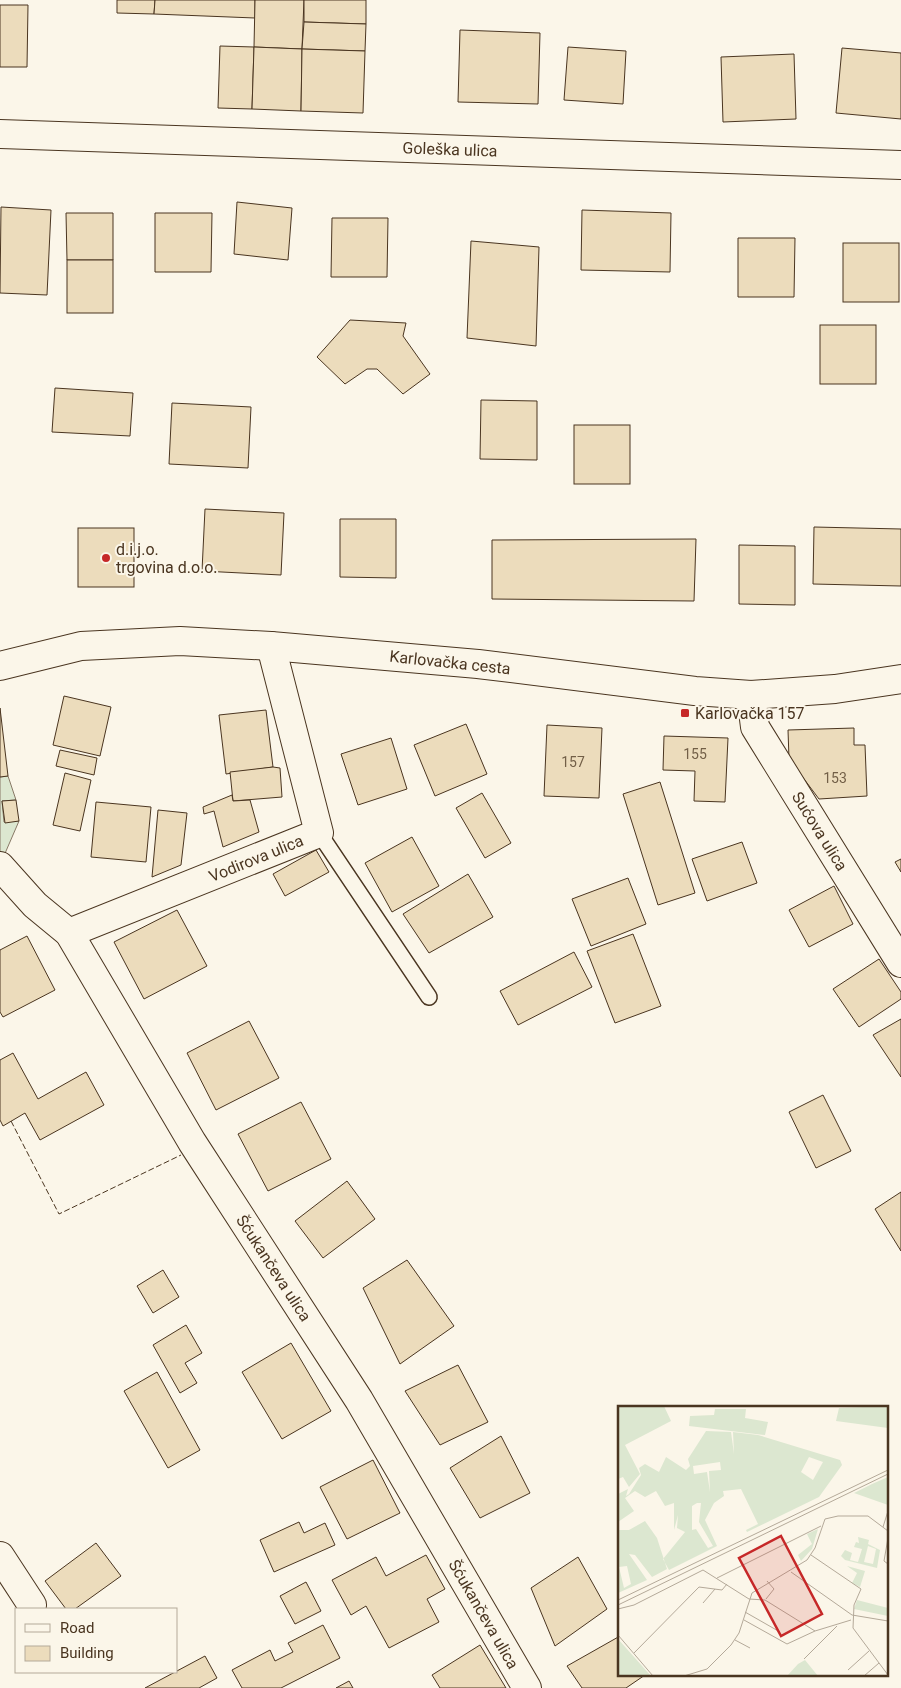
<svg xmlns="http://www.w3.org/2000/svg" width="901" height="1688" font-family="Roboto,sans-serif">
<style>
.green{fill:#dce7d0;stroke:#887966}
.building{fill:#ecdcbc;stroke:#4a3520}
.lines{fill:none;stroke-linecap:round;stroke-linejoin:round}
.service-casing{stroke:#4a3520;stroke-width:18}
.minor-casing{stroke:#4a3520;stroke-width:30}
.tertiary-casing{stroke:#4a3520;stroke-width:30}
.service{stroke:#fbf6e9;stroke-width:15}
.minor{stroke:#fbf6e9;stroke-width:28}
.tertiary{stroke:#fbf6e9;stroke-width:28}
.fence{stroke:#4a3520;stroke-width:1;stroke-dasharray:6 2.5;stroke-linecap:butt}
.poi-dot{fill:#c62828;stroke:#fbf6e9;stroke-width:2}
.labels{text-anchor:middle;stroke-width:4;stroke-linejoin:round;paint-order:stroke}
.number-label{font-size:14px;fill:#725f47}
.street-label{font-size:16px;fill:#4a3520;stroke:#fbf6e9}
.poi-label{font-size:16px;fill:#4a3520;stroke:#fbf6e9;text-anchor:start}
.inset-road{fill:none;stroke:#b4a999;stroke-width:1}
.view{fill:#c62828;fill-opacity:0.15;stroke:#c62828;stroke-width:2.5}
.inset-edge{fill:none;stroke:#4a3520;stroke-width:2.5}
</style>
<rect width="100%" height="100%" fill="#fbf6e9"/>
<path class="green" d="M8 776 16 800 2 801 4 822 19 821 3 858 0 857V777Z"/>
<g class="building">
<path d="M117 0H155L154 14 117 13Z"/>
<path d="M155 0H255V18L154 14Z"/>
<path d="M255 0H304L302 49 254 47Z"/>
<path d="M304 0H366V24L304 22Z"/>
<path d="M0 5H28L27 67H0Z"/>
<path d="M304 22 366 24 365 51 302 49Z"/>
<path d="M460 30 540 33 538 104 458 102Z"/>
<path d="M220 46 254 47 252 109 218 108Z"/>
<path d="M254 47 302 49 301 111 252 109Z"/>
<path d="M568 47 626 51 623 104 564 100Z"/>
<path d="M842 48 901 53V119L836 113Z"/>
<path d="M302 49 365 51 363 113 301 111Z"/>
<path d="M794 54 796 119 723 122 721 57Z"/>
<path d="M237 202 292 208 288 260 234 254Z"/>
<path d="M1 207 51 210 47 295 0 293Z"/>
<path d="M582 210 671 213 670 272 581 270Z"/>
<path d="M66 213H113V260H67Z"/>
<path d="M155 213H212L211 272H155Z"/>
<path d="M332 218H388L387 277H331Z"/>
<path d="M738 238H795L794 297H738Z"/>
<path d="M471 241 539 247 536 346 467 338Z"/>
<rect x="843" y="243" width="56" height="59"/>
<rect x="67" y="260" width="46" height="53"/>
<path d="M350 320 406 323 403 336 430 374 403 394 377 369H367L345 384 317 357Z"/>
<rect x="820" y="325" width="56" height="59"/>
<path d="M55 388 133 393 130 436 52 432Z"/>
<path d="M481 400 537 401V460L480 459Z"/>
<path d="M172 403 251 407 248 468 169 464Z"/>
<rect x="574" y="425" width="56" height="59"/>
<path d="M205 509 284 513 281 575 202 571Z"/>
<path d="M340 519H396V578L340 577Z"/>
<path d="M814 527 901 529V586L813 584Z"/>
<rect x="78" y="528" width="56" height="59"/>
<path d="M696 539 694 601 492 599V540Z"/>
<path d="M739 545 795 546V605L739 604Z"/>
<path d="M64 696 111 707 100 756 53 745Z"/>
<path d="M0 708 8 776 0 777Z"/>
<path d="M266 710 273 767 226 774 219 715Z"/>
<path d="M466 724 487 774 435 796 414 745Z"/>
<path d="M547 725 602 728 599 798 544 796Z"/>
<path d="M854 728V745H865L867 796 819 799 789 759 788 730Z"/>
<path d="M664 736 728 738 725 802 694 801 695 771 663 770Z"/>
<path d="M391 738 407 789 358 805 341 754Z"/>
<path d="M60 750 97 758 94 775 56 766Z"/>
<path d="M273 767 280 768 282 797 233 801 230 772Z"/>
<path d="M65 773 91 780 80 831 53 825Z"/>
<path d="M660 782 695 893 658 905 623 794Z"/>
<path d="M482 793 511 843 485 858 456 808Z"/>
<path d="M232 795 233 801 250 800 259 832 223 847 214 811 204 814 203 807Z"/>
<path d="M16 800 19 821 5 823 2 801Z"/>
<path d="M96 802 151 807 146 862 91 857Z"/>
<path d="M158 810 187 813 181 865 152 877Z"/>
<path d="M412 837 439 886 392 912 365 863Z"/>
<path d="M742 842 757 883 707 901 692 859Z"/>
<path d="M316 850 329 872 285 896 273 874Z"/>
<path d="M901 859V872L895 862Z"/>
<path d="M468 874 493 917 429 953 403 914Z"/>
<path d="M628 878 646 924 591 946 572 899Z"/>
<path d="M834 886 853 924 809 947 789 910Z"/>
<path d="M177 910 207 966 144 999 114 942Z"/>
<path d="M633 934 661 1006 615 1023 587 951Z"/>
<path d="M27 936 55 990 3 1017 0 1012V950Z"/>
<path d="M574 952 592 987 518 1025 500 991Z"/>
<path d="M879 959 901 992V999L859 1027 833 989Z"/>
<path d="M901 1019V1077L873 1035Z"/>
<path d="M249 1021 279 1078 216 1110 187 1053Z"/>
<path d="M13 1053 38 1099 86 1072 104 1105 40 1140 25 1113 3 1126 0 1120V1060Z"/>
<path d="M823 1095 851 1151 816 1168 789 1112Z"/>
<path d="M301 1102 331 1159 268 1191 238 1134Z"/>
<path d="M347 1181 375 1219 323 1258 295 1221Z"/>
<path d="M901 1192V1251L875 1209Z"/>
<path d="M407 1260 454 1326 400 1364 363 1288Z"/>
<path d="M163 1270 179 1297 153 1313 137 1286Z"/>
<path d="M186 1325 202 1353 185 1363 197 1383 180 1393 153 1345Z"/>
<path d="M291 1343 331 1411 282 1439 242 1372Z"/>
<path d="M458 1365 488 1422 440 1445 405 1391Z"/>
<path d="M157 1372 200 1450 168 1468 124 1391Z"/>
<path d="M501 1436 530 1493 480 1518 450 1468Z"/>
<path d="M373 1460 400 1513 347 1539 320 1487Z"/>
<path d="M299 1522 304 1533 325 1523 335 1545 274 1572 260 1540Z"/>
<path d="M96 1543 121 1576 75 1609H66L45 1581Z"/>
<path d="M426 1555 445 1589 427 1599 439 1622 389 1648 366 1606 351 1615 332 1580 376 1557 386 1576Z"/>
<path d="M578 1557 607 1609 555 1646 531 1588Z"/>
<path d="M306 1582 321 1611 295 1624 280 1596Z"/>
<path d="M323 1625 340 1658 281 1688H242L232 1670 270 1650 275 1661 293 1652 288 1643Z"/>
<path d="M620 1636V1674L645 1675 626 1688H582L567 1666Z"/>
<path d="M480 1645 506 1688H440L432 1675Z"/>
<path d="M205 1656 217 1678 199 1688H145Z"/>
<path d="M349 1681 353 1688H336Z"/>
</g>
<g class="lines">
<g class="service-casing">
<path id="service" d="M319 833 429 997"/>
</g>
<g class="minor-casing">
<g id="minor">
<path d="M0 134 901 165"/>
<path d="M751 695 755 727 901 963"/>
<path d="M0 866 35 905 69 933 192 1142 359 1400 527 1688"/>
<path d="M69 933 319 833 271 646"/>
<path d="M0 1556 32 1605"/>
</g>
</g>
<g class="tertiary-casing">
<path id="tertiary" d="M0 666 81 646 180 641 271 646 478 664 695 691 751 695 835 689 901 679"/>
</g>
<use href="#service" class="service"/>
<use href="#minor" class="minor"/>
<use href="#tertiary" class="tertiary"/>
<path class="fence" d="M11 1121 59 1214 181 1155"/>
</g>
<g class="poi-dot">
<circle cx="106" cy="558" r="5"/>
<rect x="680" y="708" width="10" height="10" rx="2.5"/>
</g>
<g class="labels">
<g class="number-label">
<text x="695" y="759">155</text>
<text x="573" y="767">157</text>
<text x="835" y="783">153</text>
</g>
<g class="street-label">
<text transform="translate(450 149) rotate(2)" y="6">Goleška ulica</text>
<text transform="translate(450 662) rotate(6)" y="6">Karlovačka cesta</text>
<text transform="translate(820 831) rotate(58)" y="6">Sućova ulica</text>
<text transform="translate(256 858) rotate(-22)" y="6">Vodirova ulica</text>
<text transform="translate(274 1268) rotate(57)" y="6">Šćukančeva ulica</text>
<text transform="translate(484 1614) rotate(60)" y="6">Šćukančeva ulica</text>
</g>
<g class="poi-label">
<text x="116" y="555">d.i.j.o.<tspan x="116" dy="18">trgovina d.o.o.</tspan></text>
<text x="695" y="719">Karlovačka 157</text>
</g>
</g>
<g transform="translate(618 1406)">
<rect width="270" height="270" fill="#fbf6e9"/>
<path d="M0 0H46L53 15 7 39 22 68 11 81 5 71 0 73ZM270 0V22L218 15 221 2ZM97 3H128L127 12 150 16 147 29 71 20 72 10 96 9ZM88 25 113 26 116 48 115 26 140 29 222 54 224 59 201 91 129 126 128 124 140 118 123 83 105 85 106 90 96 97 87 114 99 140 51 164 45 153 67 126 59 122 60 109 56 124V97L47 100 38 85 27 91 17 85 7 92 16 105 0 116V88L10 83 8 90 11 88 23 69 21 62 27 58 41 66 48 51 68 64 72 60 70 53ZM191 51 205 56 195 74 183 66ZM102 56 103 64 91 65 92 86 89 66 76 68 75 60ZM79 97H83L81 116 95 140 90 142 78 123 74 124V100ZM270 71V99L236 87 254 78ZM27 115 39 132 49 163 34 171 17 149 11 148 29 174 0 187V124H11ZM9 160 13 178 6 182 1 161ZM200 123 194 143 183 155 180 149 194 138 189 128ZM240 131 251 134 250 138 262 144 259 162 227 154 223 150 227 144 234 147 232 154 240 156 244 143 236 141 238 136 241 137ZM250 140 258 143 255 158 246 156ZM229 160 247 165 242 181 234 177 239 167ZM239 194 270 202V210L236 203ZM0 233 33 270H0ZM187 254 200 270H169L180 258Z" fill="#dce7d0" fill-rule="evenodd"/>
<path class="inset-road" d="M265 121 270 105M270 132 266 155 270 158M193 149 243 183 236 199 235 222 270 269M173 166 234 209 270 215M99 172 203 120M148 193 156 183 149 175M0 194 270 64M85 197 97 183M0 199 270 68M0 203 16 199 85 164 131 193 147 194 197 225 233 214M127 206 162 226M126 214 169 238 197 225M0 229 35 270M117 234 132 242M16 247 81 181 104 184 109 178M186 253 219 220M230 264 251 245M66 270 89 263 113 239 121 227 134 187 189 154 197 142 207 113 220 110H250L270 125M246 270 261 257"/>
<path class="view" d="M163 130 204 208 163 230 121 152Z"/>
<rect width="270" height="270" class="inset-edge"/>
</g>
<rect x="15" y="1608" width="162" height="65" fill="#fbf6e9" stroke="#b4a999"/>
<rect x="25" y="1624" width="25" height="8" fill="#fbf6e9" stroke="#b4a999"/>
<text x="60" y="1633" font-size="15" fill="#4a3520">Road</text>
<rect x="25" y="1646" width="25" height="15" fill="#ecdcbc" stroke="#b4a999"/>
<text x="60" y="1658" font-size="15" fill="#4a3520">Building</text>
</svg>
